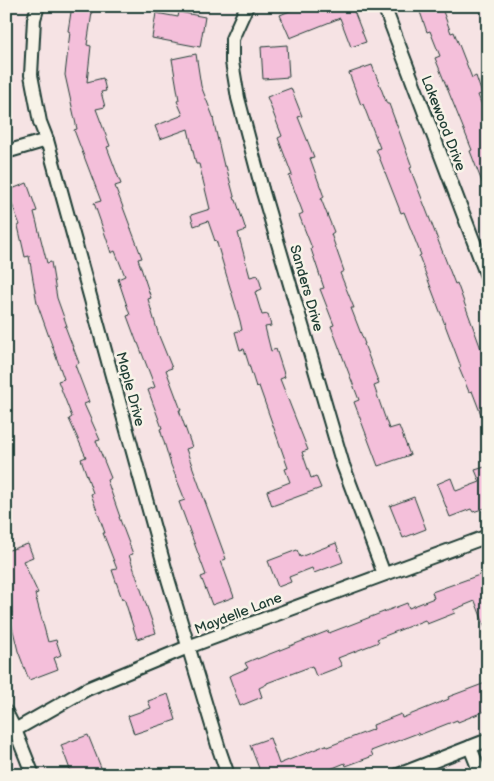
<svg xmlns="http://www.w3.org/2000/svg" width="494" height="781" font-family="'Balsamiq Sans',sans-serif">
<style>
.building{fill:#f4bfda;stroke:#1f3d34}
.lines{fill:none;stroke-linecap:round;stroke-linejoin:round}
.street-casing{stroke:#1f3d34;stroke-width:16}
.street{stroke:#f7f3e8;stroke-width:12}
.labels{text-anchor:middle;stroke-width:5;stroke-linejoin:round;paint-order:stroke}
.street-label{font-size:14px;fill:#1f3d34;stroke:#f7f3e8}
</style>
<rect width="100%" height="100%" fill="#f6e3e4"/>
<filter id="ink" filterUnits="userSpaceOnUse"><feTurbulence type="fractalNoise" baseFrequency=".02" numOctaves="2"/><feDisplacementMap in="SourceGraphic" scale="10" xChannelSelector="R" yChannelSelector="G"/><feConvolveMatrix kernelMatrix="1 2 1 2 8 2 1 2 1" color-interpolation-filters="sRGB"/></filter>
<g filter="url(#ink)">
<g class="building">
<path d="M72 6H93L87 45 91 46 87 82 103 78 106 91 101 92 105 107 96 109 110 146 107 147 121 184 115 186 142 258 138 259 151 298 148 299 159 336 172 368 166 370 181 410H179L192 447 186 449 226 559 221 561 234 597 212 605 201 577 206 575 179 502 185 500 171 465 160 429 162 428 148 390 155 387 138 343H137L127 316 130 315 118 279 125 276 115 251 111 253 107 240 94 203 101 201 74 130 77 129 65 75 70 32 68 31Z"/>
<path d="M302 6H352L366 42 351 47 340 18 290 38 280 15Z"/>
<path d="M418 6H441L451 33 454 32 472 78 476 76 482 94 478 95 488 121V195H487L470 151 472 150 435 58 440 56 430 31 427 32Z"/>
<path d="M179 12 205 17 200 47 152 38 156 13 178 17Z"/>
<path d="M287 45 289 77 263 79 261 47Z"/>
<path d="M196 54 201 86 214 119H213L224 166H226L235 200H236L246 230 238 233 250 277 258 275 262 289 255 292 262 315 268 314 271 326 265 327 271 351 276 349 285 377 280 379 308 450 302 452 311 478 316 476 321 488 272 506 267 491 290 482 285 469 288 468 259 386 256 387 244 349 240 350 235 332 242 330 240 321 216 240 215 241 208 221 194 226 191 215 210 209 199 164H196L188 129 160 139 155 126 183 115 177 101 179 100 172 59Z"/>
<path d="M372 65 387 104H389L399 131 412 167 410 168 455 284 457 283 488 368V430H487L472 391 469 392 459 368 461 367 419 256 421 255 404 212 401 213 376 149 380 148 363 104 361 105 349 73Z"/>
<path d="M291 88 302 116 298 117 314 157 310 158 324 197 321 199 334 232 331 234 344 271 340 273 354 308H351L365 344H364L379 384 374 386 389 429 399 426 410 455 378 466 354 402 359 400 331 326 334 325 320 289 324 288 311 249 312 248 299 215 303 213 289 176 292 175 278 138 282 136 267 97Z"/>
<path d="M27 183 37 211 34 212 47 263 51 262 57 298 67 326H65L79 363 75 365 89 402 84 404 100 440 96 441 111 478 107 480 120 517H119L133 554 129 555 156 633 137 639 124 598 122 599 112 570 117 569 103 533H105L91 494 93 493 81 459 86 457 69 419 72 417 58 381 64 379 37 303 29 256 25 257 18 226 20 225 7 191Z"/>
<path d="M488 466V507L473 512 471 509 450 517 437 484 451 478 456 491 480 482 475 470Z"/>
<path d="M414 497 426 529 403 538 390 506Z"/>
<path d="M336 543 343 562 314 573 312 568 289 577 291 582 278 587 268 561 297 550 300 557Z"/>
<path d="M28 544 33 557 23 561 38 593 35 594 48 642 56 640 61 655 54 658 58 669 29 680 18 651 9 614 12 613 6 600V551Z"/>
<path d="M482 574 488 590V632H487L475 601 453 610 455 613 427 624 425 620 377 639 379 642 338 658 342 666 316 676 312 666 267 683V684L259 688 262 697 240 706 229 676 248 668 245 663 257 658V659L328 631 329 633 407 603 409 608 434 598 432 592Z"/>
<path d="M488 682V710L458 722 457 720 419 735 418 733 371 751 373 756 346 766 345 763 316 775H253L260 771 250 745 270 738 279 764 326 745 327 747 374 729 373 725 401 714 402 718 449 699 448 697Z"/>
<path d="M168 694 176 720 134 734 128 716 151 708 148 701Z"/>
<path d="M88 735 102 770 89 775H72L61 745Z"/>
</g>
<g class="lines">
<g class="street-casing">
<g id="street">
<path d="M38 6 34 19 31 75 40 122 47 140 168 579 219 749 228 775"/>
<path d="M247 6 245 10 232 39V62L238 98 262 189 343 465 384 574"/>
<path d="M384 6 488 279"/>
<path d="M6 152 47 140"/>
<path d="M6 712 15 730 33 775"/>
<path d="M6 734 15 730 87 689 188 647 488 536"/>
<path d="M470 747 481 775"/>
<path d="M398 775 488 740"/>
</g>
</g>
<use href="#street" class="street"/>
</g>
</g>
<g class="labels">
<g class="street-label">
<text transform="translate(444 123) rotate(69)" y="5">Lakewood Drive</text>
<text transform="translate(307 288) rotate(74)" y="5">Sanders Drive</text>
<text transform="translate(131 389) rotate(75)" y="5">Maple Drive</text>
<text transform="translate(238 613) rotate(-21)" y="5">Maydelle Lane</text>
</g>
</g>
<rect width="494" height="781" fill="none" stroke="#f7f3e8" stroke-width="25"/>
<rect x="12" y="12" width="469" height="756" fill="none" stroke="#1f3d34" stroke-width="2" filter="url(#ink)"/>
</svg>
